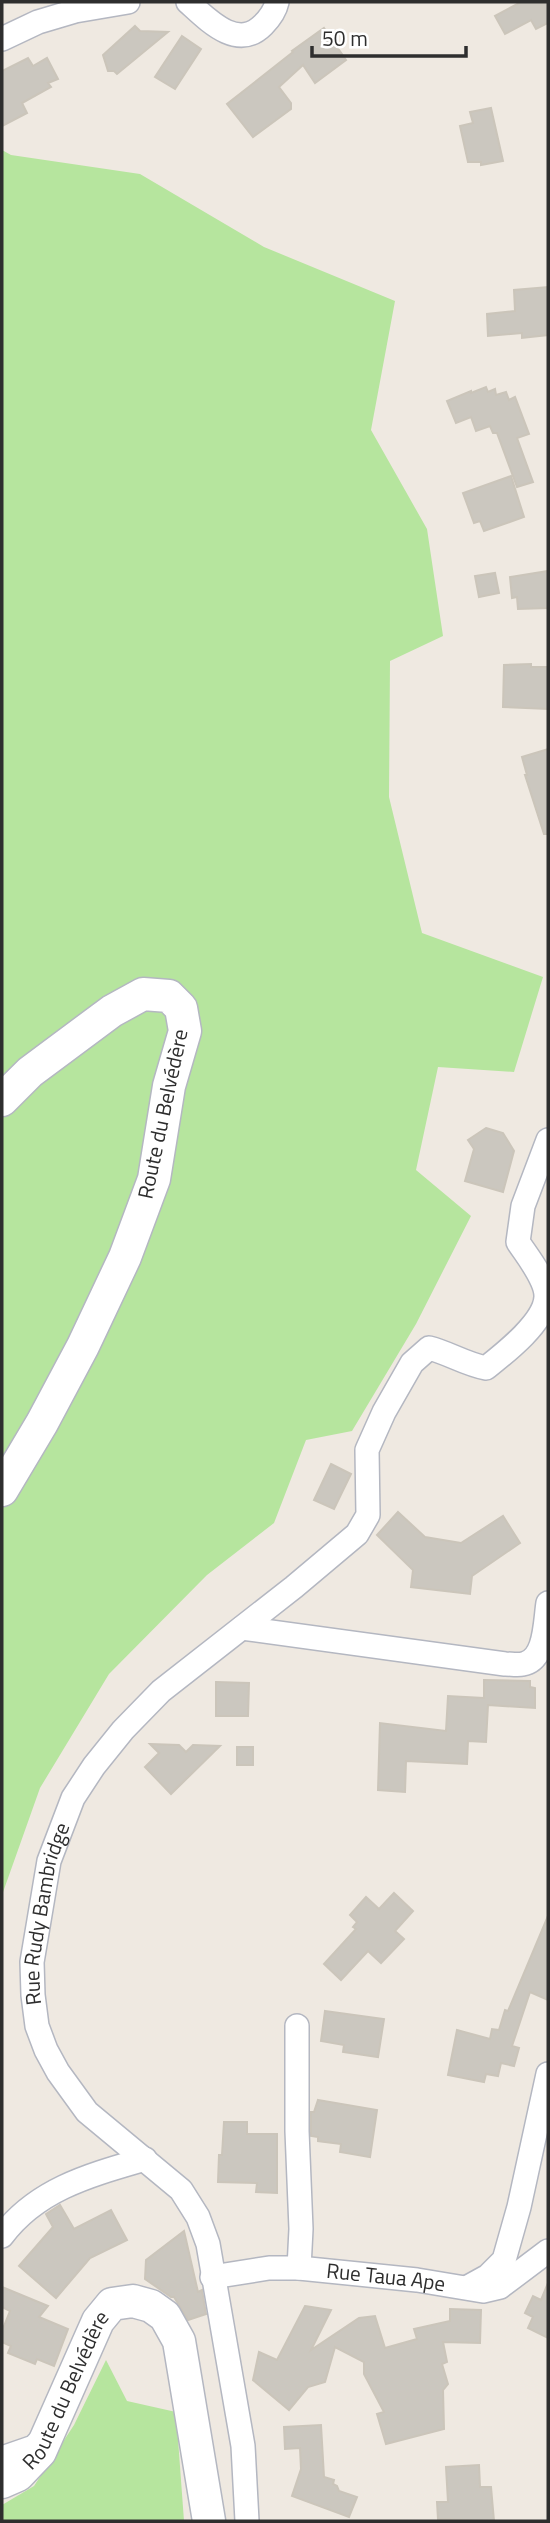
<svg xmlns="http://www.w3.org/2000/svg" width="550" height="2523" font-family="'Titillium Web',sans-serif">
<style>
.green{fill:#b6e59e}
.building{fill:#cbc7bf;stroke:#cbc5ba;stroke-width:2}
.lines{fill:none;stroke-linecap:round;stroke-linejoin:round}
.street-casing{stroke:#b4b7c1;stroke-width:26}
.secondary-casing{stroke:#b4b7c1;stroke-width:35}
.street{stroke:#fff;stroke-width:23}
.secondary{stroke:#fff;stroke-width:32}
.labels{text-anchor:middle;stroke-width:5;stroke-linejoin:round;paint-order:stroke}
.street-label{font-size:21px;fill:#2e2e2e;stroke:#fff}
</style>
<rect width="100%" height="100%" fill="#efe9e1"/>
<g class="green">
<path d="M2 150 11 155 140 174 264 247 395 301 371 430 427 529 443 636 390 661 389 797 422 933 543 977 514 1072 438 1067 416 1170 471 1216 416 1324 352 1431 306 1440 274 1523 207 1575 109 1674 40 1788 2 1895Z"/>
<path d="M106 2360 127 2401 176 2412 184 2521H2V2505L34 2486 74 2425Z"/>
</g>
<g class="building">
<path d="M521 2H548V23L536 29 531 20 505 34 495 16Z"/>
<path d="M135 26 140 31 168 32 117 74 114 71H108L103 55Z"/>
<path d="M324 28 346 60 315 83 303 65 279 87 291 103V109L253 137 227 104 293 52 292 51Z"/>
<path d="M182 36 201 49 175 89 155 77Z"/>
<path d="M28 58 33 66 47 58 58 79 48 83 51 87 22 103 27 113 2 126V71Z"/>
<path d="M491 108 503 161 481 165V162H468L460 126 473 123 470 112Z"/>
<path d="M548 287V335L522 338V333L488 336 487 314 515 311 514 290Z"/>
<path d="M486 387 488 392 495 389 496 395 506 392 509 400 515 397 529 434 517 438 533 482 517 487 497 433H493L490 426 476 431 471 417 456 423 447 401 471 391V393Z"/>
<path d="M511 476 524 517 484 531 480 521 474 523 463 493Z"/>
<path d="M548 571V608L518 609 517 597 512 598 510 577Z"/>
<path d="M495 573 499 593 479 597 475 576Z"/>
<path d="M531 664V667H548V709L503 707 504 665Z"/>
<path d="M548 749V834H544L525 775H527L522 757Z"/>
<path d="M486 1128 503 1133 514 1151 503 1192 465 1181 474 1149 468 1140Z"/>
<path d="M331 1464 351 1474 334 1509 314 1500Z"/>
<path d="M398 1512 425 1537 461 1543 503 1516 520 1543 472 1576 470 1594 411 1587 413 1570 377 1535Z"/>
<path d="M484 1680 530 1681V1687L535 1688V1708L488 1705 486 1742 468 1741 467 1764 406 1761 405 1792 378 1790 380 1723 446 1731 448 1696 484 1698Z"/>
<path d="M216 1682 249 1683 248 1716H216Z"/>
<path d="M150 1744 179 1745 186 1752 193 1745 220 1746 171 1794 145 1767 159 1753Z"/>
<rect x="237" y="1747" width="16" height="18"/>
<path d="M394 1893 413 1911 395 1931 404 1939 381 1963 368 1951 341 1980 324 1964 356 1929 353 1927 357 1922 350 1915 366 1897 379 1909Z"/>
<path d="M548 1916V2000L530 1992 512 2046 519 2048 514 2066 501 2063 498 2076 486 2074 484 2082 448 2075 457 2030 490 2039 492 2029 499 2030 505 2010 508 2011Z"/>
<path d="M325 2011 384 2019 378 2057 343 2052 344 2045 321 2041Z"/>
<path d="M318 2100 377 2110 370 2157 340 2152 341 2144 318 2141V2137L311 2136V2112H314Z"/>
<path d="M224 2122H247V2134H277V2193L256 2192 257 2183 218 2182 219 2155H222Z"/>
<path d="M60 2205 74 2229 111 2210 127 2240 90 2258 56 2298 19 2266 53 2227 46 2214Z"/>
<path d="M184 2231 198 2292 202 2290 206 2314 188 2320 174 2297H171L145 2279 146 2260Z"/>
<path d="M548 2283V2338L528 2328 533 2317 525 2313 533 2296 541 2300Z"/>
<path d="M2 2287 48 2306 39 2317 68 2329 54 2366 37 2359 35 2364 8 2353 11 2346 2 2342V2331L10 2311 2 2307Z"/>
<path d="M305 2306 331 2310 311 2350 359 2318 375 2316 385 2348 417 2339 414 2329 450 2321V2309L481 2310 480 2343 443 2342 447 2362 442 2364 448 2384 443 2390 444 2429 386 2444 377 2414 384 2412 364 2374V2362L335 2347 325 2382 308 2387 289 2410 253 2380 259 2352 277 2360Z"/>
<path d="M321 2425 324 2477 334 2480 333 2484 337 2486 339 2491 357 2497 349 2517 292 2496 301 2469 300 2448 285 2449 284 2427Z"/>
<path d="M479 2465 480 2487H491L494 2521 438 2519 437 2502H448L446 2467Z"/>
</g>
<g class="lines">
<g class="street-casing">
<g id="street">
<path d="M188 2C208 20 237 51 263 25 270 18 275 11 277 2"/>
<path d="M2 39 38 22 75 11 128 2"/>
<path d="M242 1628 505 1664C511 1664 518 1665 523 1664 546 1660 545 1621 548 1603"/>
<path d="M297 2026V2131L301 2229 299 2268"/>
<path d="M2 2236C37 2189 90 2175 145 2159"/>
<path id="s1" d="M212 2277 269 2268H299L417 2280 483 2291 500 2287 548 2251"/>
<path d="M468 2287 488 2276 504 2260 519 2207 548 2074"/>
<path d="M2 2458 34 2447 41 2440"/>
<path id="s2" d="M247 2521 243 2446 208 2244 198 2217 181 2190 87 2112 58 2072 46 2050 37 2026 33 1995 32 1962 49 1861 73 1798 94 1766 123 1730 161 1691 294 1587 357 1534 368 1515 367 1450 384 1412 412 1363 429 1348C449 1353 465 1364 486 1368 505 1353 545 1322 546 1297 547 1280 527 1256 518 1242L523 1206 548 1140"/>
</g>
</g>
<g class="secondary-casing">
<g id="secondary">
<path d="M2 1100 30 1072 112 1011 143 994 169 996 181 1008 185 1031 169 1086 154 1179 125 1257 83 1346 42 1423 2 1490"/>
<path id="s3" d="M2 2482 18 2475 40 2452 98 2321 112 2304 133 2301 151 2306 165 2316 179 2341 209 2521"/>
</g>
</g>
<use href="#street" class="street"/>
<use href="#secondary" class="secondary"/>
</g>
<g class="labels">
<g class="street-label">
<text transform="translate(163 1114) rotate(-78)" y="7">Route du Belvédère</text>
<text dy="7" stroke="none"><textPath href="#s2" startOffset="677">Rue Rudy Bambridge</textPath></text>
<text dy="7" stroke="none"><textPath href="#s1" startOffset="175">Rue Taua Ape</textPath></text>
<text dy="7" stroke="none"><textPath href="#s3" startOffset="116">Route du Belvédère</textPath></text>
</g>
</g>
<rect width="550" height="2523" fill="none" stroke="#2e2e2e" stroke-width="7"/>
<path d="M312 46v10h154v-10" fill="none" stroke="#2e2e2e" stroke-width="3.5"/>
<text x="322" y="46" font-size="21" fill="#2e2e2e" stroke="#ffffff" stroke-width="5" paint-order="stroke">50 m</text>
</svg>
